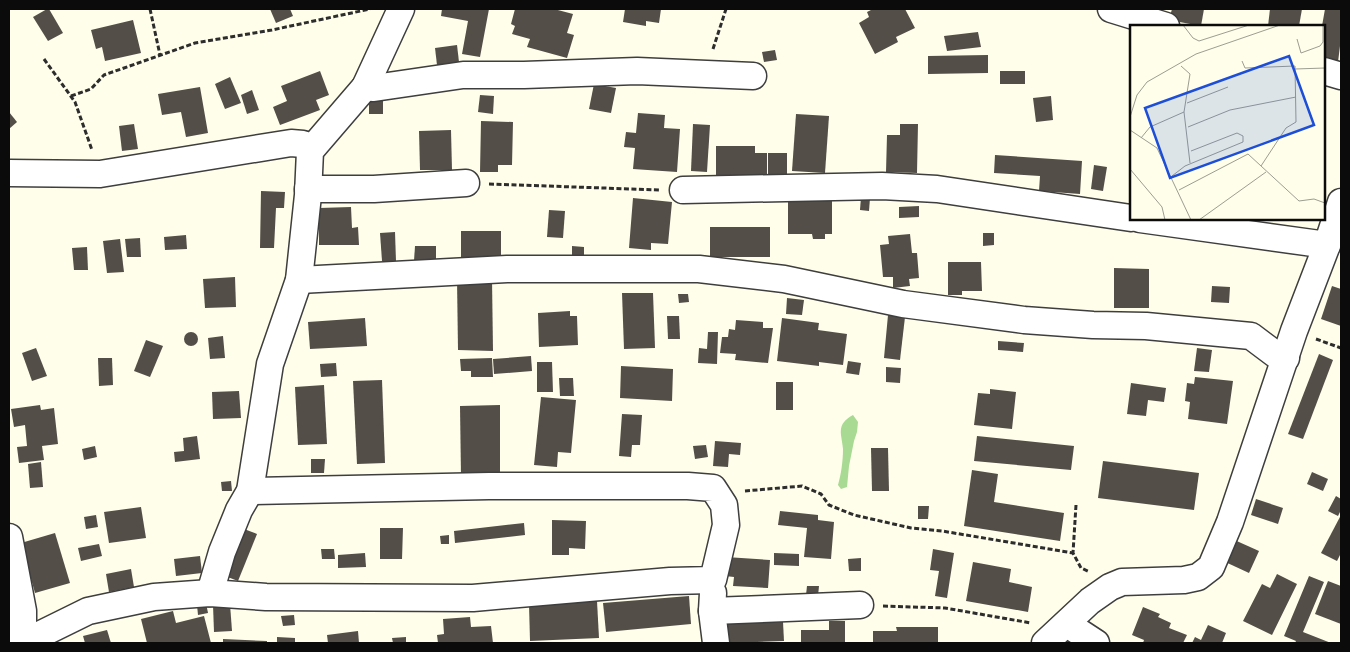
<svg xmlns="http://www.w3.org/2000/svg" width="1350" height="652" font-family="Lora,serif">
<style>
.forest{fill:#a9da93}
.building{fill:#544e48}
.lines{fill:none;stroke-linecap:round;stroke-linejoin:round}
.minor-casing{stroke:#3e3e3e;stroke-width:29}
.path{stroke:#2d2d2d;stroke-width:3;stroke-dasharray:5 2.5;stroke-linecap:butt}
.minor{stroke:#fff;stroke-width:26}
.inset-road{fill:none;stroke:#9d9d91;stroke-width:1}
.view{fill:#1d4ed8;fill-opacity:0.15;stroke:#1d4ed8;stroke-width:2.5}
.inset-edge{fill:none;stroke:#0b0b0b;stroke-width:2.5}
</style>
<rect width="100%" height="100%" fill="#fffeea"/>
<path class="forest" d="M853 415 858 422 857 432 854 441 849 466 847 487 841 489 838 485C841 475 843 461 843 449 842 434 835 425 853 415Z"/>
<g class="building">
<path d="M47 9H49L63 33 48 41 33 17Z"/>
<path d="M270 9H290L293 16 276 23Z"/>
<path d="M442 9H489L480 57 462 54 468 21 441 16Z"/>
<path d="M515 9H554L573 14 567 33 574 35 567 58 527 47 530 39 512 34 515 26 511 24Z"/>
<path d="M625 9H661L659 23 646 21V26L623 22Z"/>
<path d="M873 9H905L915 28 896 37 898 42 875 54 859 23 869 17 867 12Z"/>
<path d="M1172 9H1204L1201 26 1169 20Z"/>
<path d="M1270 9H1302L1299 26H1268Z"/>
<path d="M1325 9H1341V38L1338 62 1324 60V26H1322Z"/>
<path d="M133 20 141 53 105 61 102 47 96 49 91 30Z"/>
<path d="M978 32 981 47 947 51 944 36Z"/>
<path d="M457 45 459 62 437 65 435 48Z"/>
<path d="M775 50 777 60 764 62 762 52Z"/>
<path d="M988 55V73L928 74V56Z"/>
<path d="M320 71 329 95 316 100 320 110 280 125 273 107 287 101 281 86Z"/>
<rect x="1000" y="71" width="25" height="13"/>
<path d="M230 77 241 103 225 109 215 84Z"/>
<path d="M594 84 616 88 611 113 589 109Z"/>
<path d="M200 87 208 133 186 137 181 112 162 115 158 94Z"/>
<path d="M252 90 259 110 247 114 241 95Z"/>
<path d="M480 95 494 96 493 114 478 112Z"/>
<path d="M1051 96 1053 120 1036 122 1033 98Z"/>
<path d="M369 100 383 101V114H369Z"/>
<path d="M9 112 17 122 9 129Z"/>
<path d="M638 113 665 115 664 128 680 129 677 172 633 169 635 148 624 147 626 132 636 133Z"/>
<path d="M796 114 829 116 825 173 792 171Z"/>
<path d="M481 121 513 122 512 165H498V172H480Z"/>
<path d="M134 124 138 149 122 151 119 126Z"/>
<path d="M693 124 710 125 707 172 691 171Z"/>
<path d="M900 124H918L917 173 886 172 887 135H900Z"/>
<path d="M451 130 452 170H420L419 131Z"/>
<path d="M716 146H755V153H767V180H716Z"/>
<rect x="768" y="153" width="19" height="29"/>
<path d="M995 155 1082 161 1080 194 1039 191 1040 176 994 173Z"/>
<path d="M1094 165 1107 167 1103 191 1091 189Z"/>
<path d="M261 191 285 192 284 208H276L274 248H260Z"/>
<path d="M861 197 870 198 869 211 860 210Z"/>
<path d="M633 198 672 202 668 244 651 243V250L629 248Z"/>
<path d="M788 201H832V234H825V239H813L812 234H788Z"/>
<path d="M919 206V217L899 218V207Z"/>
<path d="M351 207 352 228 358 227 359 245H319V208Z"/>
<path d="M549 210 565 211 563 238 547 237Z"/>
<rect x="710" y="227" width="60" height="30"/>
<rect x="461" y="231" width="40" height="29"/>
<path d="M395 232 396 261H382L380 233Z"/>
<path d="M983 233H994V245L983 246Z"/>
<path d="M910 234 912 253H917L919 278 909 279 910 286 893 288V277H883L880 245 889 244 888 236Z"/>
<path d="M186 235 187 249 165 250 164 237Z"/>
<path d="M140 238 141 257H127L125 239Z"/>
<path d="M120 239 124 272 107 273 103 241Z"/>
<path d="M415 246H436V261H414Z"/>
<path d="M572 246 584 247V256L572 255Z"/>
<path d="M87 247 88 270H74L72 248Z"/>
<path d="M948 262H981L982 291H962V295H948Z"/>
<path d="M1114 268 1149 269V308H1114Z"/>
<path d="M235 277 236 307 205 308 203 279Z"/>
<path d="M457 279H492L493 351 458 350Z"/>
<path d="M1212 286 1230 287 1229 303 1211 302Z"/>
<path d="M1332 286 1341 289V326L1321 319Z"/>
<path d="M622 293H653L655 348 624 349Z"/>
<path d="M678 294H688L689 302 679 303Z"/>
<path d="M787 298 804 300 802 315 786 314Z"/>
<path d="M570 311V316H577L578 345 539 347 538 313Z"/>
<path d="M888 315 905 317 900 360 884 358Z"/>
<path d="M667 316H679L680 339H668Z"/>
<path d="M365 318 367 346 310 349 308 322Z"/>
<path d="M782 318 819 323 818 330 847 334 843 365 819 362V366L777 361Z"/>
<path d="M736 320 763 322V328H773L768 363 735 360 736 354 720 353 722 337H728L729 329 735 330Z"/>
<circle cx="191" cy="339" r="7"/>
<path d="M708 332H718L717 364 698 363 699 348 707 349Z"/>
<path d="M223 336 225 358 210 359 208 338Z"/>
<path d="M146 340 163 346 150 377 134 371Z"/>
<path d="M998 341 1024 343 1023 352 998 350Z"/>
<path d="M36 348 47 376 32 381 22 353Z"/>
<path d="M1197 348 1212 350 1209 372 1194 371Z"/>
<path d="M1319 354 1333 360 1303 439 1288 434Z"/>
<path d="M531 356 532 371 494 374 493 359Z"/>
<path d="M98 358H112L113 385 99 386Z"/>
<path d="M492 358 493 377H471V371H461L460 359Z"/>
<path d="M848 361 861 363 859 375 846 373Z"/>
<path d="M537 362H552L553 392H537Z"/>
<path d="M336 363 337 376 321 377 320 364Z"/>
<path d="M621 366 673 369 672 401 620 398Z"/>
<path d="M886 367 901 368 900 383 886 382Z"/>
<path d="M1195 377 1233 381 1227 424 1188 419 1190 402 1185 401 1187 383 1194 384Z"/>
<path d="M559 378H573L574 396H560Z"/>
<path d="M382 380 385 463 357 464 353 381Z"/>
<rect x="776" y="382" width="17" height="28"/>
<path d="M1131 383 1166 388 1164 402 1148 400 1146 416 1127 414Z"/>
<path d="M324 385 327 444 298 445 295 387Z"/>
<path d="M990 389 1016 392 1012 429 974 425 978 393 990 394Z"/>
<path d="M239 391 241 418 213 419 212 392Z"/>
<path d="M541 397 576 400 571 453 558 452 557 467 534 465Z"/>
<path d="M40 405 41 410 54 408 58 444 42 446 44 460 19 463 17 447 27 446 25 425 14 427 11 409Z"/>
<path d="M500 405V476L461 477 460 406Z"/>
<path d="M622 414 642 415 640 445H632L631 457 619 456Z"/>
<path d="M197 436 200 459 175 462 174 452 184 451 183 438Z"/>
<path d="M977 436 1074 446 1071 470 974 461Z"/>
<path d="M715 441 741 443 740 455 729 454 728 467 713 466Z"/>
<path d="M706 445 708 457 695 459 693 446Z"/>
<path d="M95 446 97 457 84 460 82 449Z"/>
<path d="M871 448H888L889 491H872Z"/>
<path d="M311 459H325L324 473H311Z"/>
<path d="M1103 461 1199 473 1194 510 1098 498Z"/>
<path d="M41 462 43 487 30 488 28 464Z"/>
<path d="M972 470 998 474 994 502 1064 513 1060 541 964 526Z"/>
<path d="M1312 472 1328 479 1323 491 1307 484Z"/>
<path d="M231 481 232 491H222L221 482Z"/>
<path d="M1336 496 1341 499V510L1338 516 1328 511Z"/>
<path d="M1256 499 1283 508 1278 524 1251 515Z"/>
<path d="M918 506H929L928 519H918Z"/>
<path d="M141 507 146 538 109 543 104 512Z"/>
<path d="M780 511 818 515V520L834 522 831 559 804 557 807 528 778 525Z"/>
<path d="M96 515 98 527 86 529 84 517Z"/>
<path d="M1341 515V553L1337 561 1321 553Z"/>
<path d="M552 520 586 521 585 549 569 548V555H552Z"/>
<path d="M524 523 525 535 455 543 454 531Z"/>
<path d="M380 528H403L402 559H380Z"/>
<path d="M244 529 257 534 238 581 225 576Z"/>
<path d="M55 533 70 583 35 593 21 543Z"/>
<path d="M449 535V544H441L440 536Z"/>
<path d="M1230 538 1259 551 1249 573 1221 560Z"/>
<path d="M99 544 102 556 81 561 78 548Z"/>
<path d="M321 549H334L335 559H322Z"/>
<path d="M933 549 954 553 947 598 935 596 939 571 930 570Z"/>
<path d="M365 553 366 567 338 568V555Z"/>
<path d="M774 553 799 554V566L774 565Z"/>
<path d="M200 556 202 573 176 576 174 559Z"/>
<path d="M726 557 770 560 768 588 733 586 734 577 725 576Z"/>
<path d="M861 558V571H849L848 559Z"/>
<path d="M973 562 1011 569 1009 582 1032 587 1028 612 966 601Z"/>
<path d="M131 569 134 587 109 592 106 574Z"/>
<path d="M1277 574 1297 584 1272 635 1243 621 1262 584 1270 588Z"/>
<path d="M1309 576 1324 582 1303 632 1331 643H1295L1296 641 1284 636Z"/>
<path d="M1328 581 1341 586V624L1315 614Z"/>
<path d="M807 586H819L818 596 806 595Z"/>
<path d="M689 596 691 624 606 632 603 603Z"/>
<path d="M597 601 599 638 530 641 529 604Z"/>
<path d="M206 603 208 613 198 615 197 605Z"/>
<path d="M230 604 232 631 214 632 213 605Z"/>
<path d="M1143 607 1160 614 1158 617 1171 623 1169 628 1187 635 1183 643H1143L1144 640 1132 635Z"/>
<path d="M173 611 176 623 204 616 211 643H147L141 619Z"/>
<path d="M294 615 295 625 283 626 281 616Z"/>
<path d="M470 617 471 627 491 626 493 643H438L437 635 444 634 443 619Z"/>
<path d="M829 621H845V643H801V630H829Z"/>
<path d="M783 622 784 641 727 643V624Z"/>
<path d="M1208 625 1226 633 1222 643H1192L1195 637 1201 640Z"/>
<path d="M896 627H938V643H873V631H897Z"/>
<path d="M107 630 111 643H85L83 636Z"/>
<path d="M358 631 359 643H328L327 635Z"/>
<path d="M277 637 295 638V643H277Z"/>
<path d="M406 637V643H393L392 638Z"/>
<path d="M223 639 267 641V643H223Z"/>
</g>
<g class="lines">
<g class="minor-casing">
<g id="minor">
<path d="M1111 9 1166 26"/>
<path d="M1324 71 1341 76"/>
<path d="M365 87 374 88 463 75H524L637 71 753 76"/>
<path d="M9 173 100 174 291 143 303 144 310 151"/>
<path d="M308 189H374L466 183"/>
<path d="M683 190 882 186 937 189 1131 218"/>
<path d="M1140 219 1327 245"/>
<path d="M299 280 507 269H699L784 279 903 304 1024 320 1093 325 1146 326 1251 336 1275 354 1286 358"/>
<path d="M9 537 23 611V643"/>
<path d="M210 593 222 552 239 510 250 491 270 364 299 280 308 195 310 151 365 87 401 9"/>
<path d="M713 593 712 611 716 643"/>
<path d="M712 611 860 605"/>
<path d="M1067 624 1096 643"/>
<path d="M23 643 88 611 154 597 210 593 266 597 473 598 670 581 713 580 726 525 724 505 713 488 688 486H489L250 491"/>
<path d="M1045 643 1090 601 1110 587 1122 582 1184 580 1198 577 1211 567 1230 522 1294 331 1327 245 1341 202"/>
</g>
</g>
<g class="path">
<path d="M150 9 160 55"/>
<path d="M713 49 726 9"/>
<path d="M44 59 75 102 92 150"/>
<path d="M71 96 91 89 104 75 195 43 272 30 370 9"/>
<path d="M489 184 660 190"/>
<path d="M1316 339 1341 348"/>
<path d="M745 491 802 486 821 494 829 505 854 515 911 528 942 531 1073 553"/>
<path d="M1076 505 1073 553 1081 568 1090 572"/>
<path d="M883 606 945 608 1031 623"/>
</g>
<use href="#minor" class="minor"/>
</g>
<g transform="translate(1130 25)">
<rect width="195" height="195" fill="#fffeea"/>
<path class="inset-road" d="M53 0 63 13 69 16 119 0M167 14 171 28 190 21 193 17V0M112 36 115 43 165 41 166 97 156 103 131 141M51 41 60 49 54 87 60 138M165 44 195 43M57 78 98 62M0 92 7 70 17 57 66 29 150 0M58 102 100 85 166 72M0 105 27 123 61 195M11 113 20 102 54 87M0 144 32 182 35 195M42 151 55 141 113 117V111L107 108 61 126M49 165 118 129 169 176 184 174 195 178M69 195 136 147"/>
<path class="view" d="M159 31 184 100 40 153 15 83Z"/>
<rect width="195" height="195" class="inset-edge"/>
</g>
<rect width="1350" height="652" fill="none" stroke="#0b0b0b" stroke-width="20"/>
</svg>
